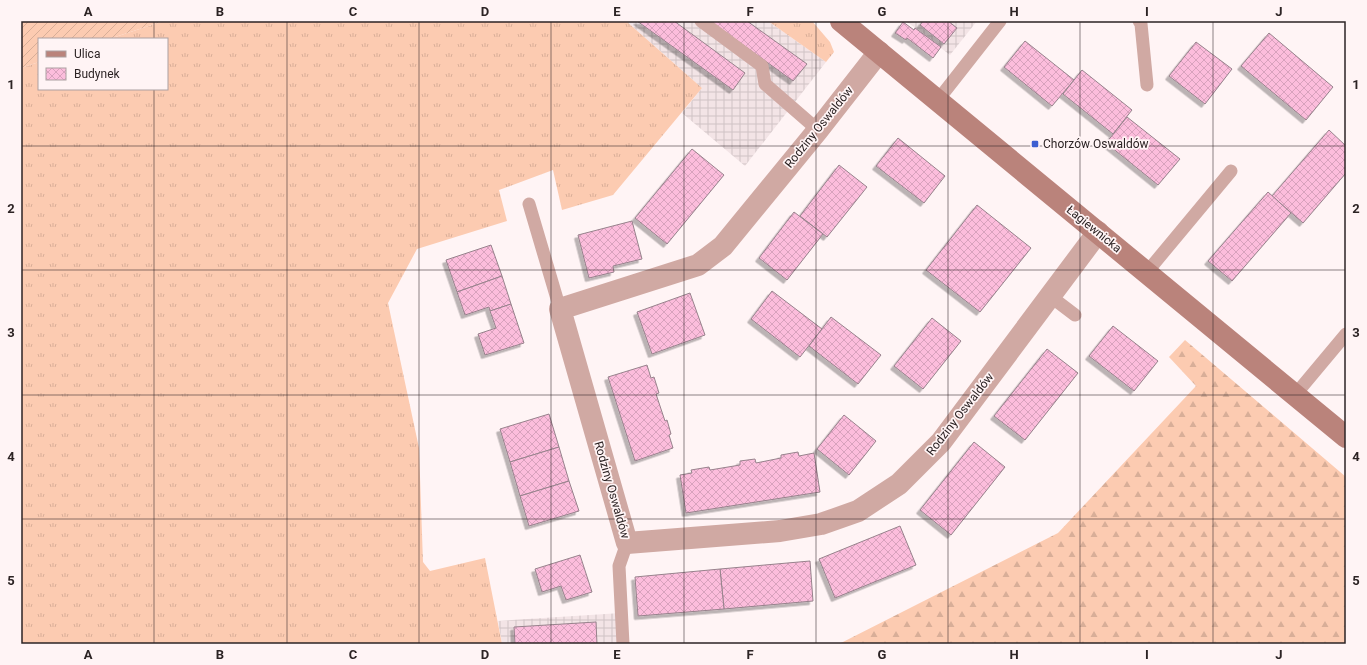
<svg xmlns="http://www.w3.org/2000/svg" width="1367" height="665" font-family="Roboto,sans-serif">
<style>
.industrial{fill:url(#industrial-grid)}
.grass{fill:url(#grass-tufts)}
.forest{fill:url(#forest-firs)}
.garden{fill:url(#garden-furrows)}
.building{fill:url(#building-cross-hatch);stroke:#97828c;filter:url(#shadow)}
.lines{fill:none;stroke-linecap:round;stroke-linejoin:round}
.lane{stroke:#d0a9a3;stroke-width:13}
.street{stroke:#d0a9a3;stroke-width:22}
.secondary{stroke:#ba837b;stroke-width:22}
.grid{fill:none;stroke:#2c2324;stroke-width:1;stroke-opacity:0.55}
.poi-dot{fill:#3e5fd1;stroke:#fff4f5;stroke-width:1.5}
.labels{text-anchor:middle;stroke-width:3.5;stroke-linejoin:round;paint-order:stroke}
.street-label{font-size:12px;fill:#2c2324;stroke:#fff4f5}
.poi-label{font-size:12px;fill:#2c2324;stroke:#fff4f5;text-anchor:start}
.neatline{fill:none;stroke:#2c2324;stroke-width:1.5}
.grid-label{font-size:13px;text-anchor:middle;font-weight:bold;fill:#2c2324}
</style>
<defs>
<pattern id="industrial-grid" width="8" height="8" patternUnits="userSpaceOnUse"><rect width="8" height="8" fill="#f3e4e6"/><path d="M0 4h8M4 0v8" fill="none" stroke="#d0c3c5"/></pattern>
<pattern id="grass-tufts" width="24" height="20" patternUnits="userSpaceOnUse"><rect width="24" height="20" fill="#fccbb1"/><path d="M3 7l-1-3M5 7V3M7 7l1-3M15 17l-1-3M17 17v-4M19 17l1-3" fill="none" stroke="#d8ae98"/></pattern>
<pattern id="forest-firs" width="22" height="20" patternUnits="userSpaceOnUse"><rect width="22" height="20" fill="#fccbb1"/><path d="M5 1l3.5 6h-7zM16 11l3.5 6h-7z" fill="#d8ae98"/></pattern>
<pattern id="garden-furrows" width="10" height="10" patternUnits="userSpaceOnUse"><rect width="10" height="10" fill="#fccbb1"/><path d="M-1 1l2-2M0 10L10 0M9 11l2-2" fill="none" stroke="#d8ae98"/></pattern>
<pattern id="building-cross-hatch" width="8" height="8" patternUnits="userSpaceOnUse"><rect width="8" height="8" fill="#fcbddc"/><path d="M0 0l8 8M0 8l8-8" fill="none" stroke="#d8a2bd"/></pattern>
<filter id="shadow"><feDropShadow dx="-3.5" dy="3.5" stdDeviation="0" flood-color="#0004"/></filter>
</defs>
<rect width="100%" height="100%" fill="#fff4f5"/>
<g class="industrial">
<path d="M626 21H768L826 62 745 166 682 113 702 88Z"/>
<path d="M906 21H977L950 55Z"/>
<path d="M621 613 623 644H502L498 621Z"/>
</g>
<g class="grass">
<path d="M164 21H626L702 88 613 195 562 210 553 170 499 190 507 221 417 249 388 303 419 448 423 562 430 571 485 558 502 644H21V68L39 62V89H167V39H109Z"/>
<path d="M768 21H812L830 42 834 52 826 62Z"/>
</g>
<path class="forest" d="M1185 340 1346 477V644H839L1058 533 1196 386 1169 357Z"/>
<path class="garden" d="M21 21H164L109 39H39V62L21 68Z"/>
<g class="building">
<path d="M637 21H674L745 73 733 90Z"/>
<path d="M710 21H747L807 64 793 81Z"/>
<path d="M923 21H948L957 28 944 44 920 25Z"/>
<path d="M903 22 914 30 915 28 941 47 933 58 907 38 906 40 895 33Z"/>
<path d="M1269 33 1333 87 1306 120 1241 66Z"/>
<path d="M1025 41 1074 80 1052 106 1004 67Z"/>
<path d="M1196 42 1232 69 1205 104 1169 76Z"/>
<path d="M1082 70 1132 110 1113 134 1063 94Z"/>
<path d="M1127 117 1180 159 1158 185 1106 143Z"/>
<path d="M1329 130 1346 146V173L1303 223 1272 196Z"/>
<path d="M898 138 945 176 924 203 876 166Z"/>
<path d="M692 149 724 175 667 244 635 218Z"/>
<path d="M839 165 867 187 827 237 800 216Z"/>
<path d="M1268 192 1291 213 1232 281 1208 261Z"/>
<path d="M977 205 1031 248 980 312 926 270Z"/>
<path d="M794 212 823 234 787 280 759 258Z"/>
<path d="M632 221 642 259 613 266 614 272 589 278 578 235Z"/>
<path d="M491 245 502 276 457 292 446 260Z"/>
<path d="M502 276 511 304 490 311 489 307 465 315 457 292Z"/>
<path d="M772 291 822 329 800 357 751 319Z"/>
<path d="M690 293 705 335 652 354 637 312Z"/>
<path d="M511 304 524 343 485 355 478 334 496 328 490 311Z"/>
<path d="M831 317 881 355 858 384 809 346Z"/>
<path d="M932 318 961 341 923 389 894 366Z"/>
<path d="M1113 326 1158 361 1134 391 1089 356Z"/>
<path d="M1047 349 1078 373 1025 440 994 416Z"/>
<path d="M647 365 651 378 654 377 659 393 656 394 665 421 667 420 671 434 669 435 673 448 635 461 608 377Z"/>
<path d="M549 414 559 447 510 462 500 429Z"/>
<path d="M844 415 876 441 849 475 817 449Z"/>
<path d="M974 442 1005 467 951 535 920 510Z"/>
<path d="M559 447 569 481 520 496 510 462Z"/>
<path d="M798 452 799 456 814 453 820 492 686 513 680 475 692 473 691 470 709 467 710 470 740 465V461L755 459 756 463 781 458V455Z"/>
<path d="M569 481 579 511 529 526 520 496Z"/>
<path d="M900 526 916 565 835 598 819 559Z"/>
<path d="M580 555 592 592 566 600 561 586 542 592 535 569Z"/>
<path d="M810 561 813 601 724 609 720 569Z"/>
<path d="M720 569 724 609 638 616 635 577Z"/>
<path d="M596 622 597 644H515L514 627Z"/>
</g>
<g class="lines">
<g class="lane">
<path d="M701 21 762 66 765 84 818 130"/>
<path d="M1139 21 1141 24 1147 85"/>
<path d="M938 100 1000 21"/>
<path d="M529 204 560 309"/>
<path d="M1147 272 1231 171"/>
<path d="M1050 296 1075 315"/>
<path d="M1295 395 1346 334"/>
<path d="M623 644 619 566 627 543"/>
</g>
<path class="street" d="M879 52 818 130 723 246 698 265 560 309 627 543 780 531 821 524 858 511 899 484 941 442 1098 232"/>
<path class="secondary" d="M841 21 1346 437"/>
</g>
<path class="grid" d="M154 21V39M287 21V644M419 21V644M551 21V644M684 21V644M816 21V644M948 21V644M1080 21V644M1213 21V644M154 89V644M21 146H1346M21 270H1346M21 395H1346M21 519H1346"/>
<rect class="poi-dot" x="1031" y="140" width="8" height="8" rx="2"/>
<g class="labels">
<g class="street-label">
<text transform="translate(819 127) rotate(-51)" y="4">Rodziny Oswaldów</text>
<text transform="translate(1094 229) rotate(39)" y="4">Łagiewnicka</text>
<text transform="translate(960 414) rotate(-52)" y="4">Rodziny Oswaldów</text>
<text transform="translate(612 490) rotate(74)" y="4">Rodziny Oswaldów</text>
</g>
<g class="poi-label">
<text x="1043" y="148">Chorzów Oswaldów</text>
</g>
</g>
<rect width="1367" height="665" fill="none" stroke="#fff4f5" stroke-width="44"/>
<rect x="38" y="38" width="130" height="52" fill="#fff4f5" stroke="#aba0a1"/>
<rect x="46" y="51" width="20" height="6" fill="#ba837b" stroke="#aba0a1"/>
<text x="74" y="58" font-size="12" fill="#2c2324">Ulica</text>
<rect x="46" y="68" width="20" height="12" fill="url(#building-cross-hatch)" stroke="#aba0a1"/>
<text x="74" y="78" font-size="12" fill="#2c2324">Budynek</text>
<rect x="22" y="22" width="1323" height="621" class="neatline"/>
<g class="grid-label">
<text x="88" y="16">A</text>
<text x="220" y="16">B</text>
<text x="353" y="16">C</text>
<text x="485" y="16">D</text>
<text x="617" y="16">E</text>
<text x="750" y="16">F</text>
<text x="882" y="16">G</text>
<text x="1014" y="16">H</text>
<text x="1147" y="16">I</text>
<text x="1279" y="16">J</text>
<text x="11" y="89">1</text>
<text x="1356" y="89">1</text>
<text x="11" y="213">2</text>
<text x="1356" y="213">2</text>
<text x="11" y="337">3</text>
<text x="1356" y="337">3</text>
<text x="11" y="461">4</text>
<text x="1356" y="461">4</text>
<text x="11" y="585">5</text>
<text x="1356" y="585">5</text>
<text x="88" y="659">A</text>
<text x="220" y="659">B</text>
<text x="353" y="659">C</text>
<text x="485" y="659">D</text>
<text x="617" y="659">E</text>
<text x="750" y="659">F</text>
<text x="882" y="659">G</text>
<text x="1014" y="659">H</text>
<text x="1147" y="659">I</text>
<text x="1279" y="659">J</text>
</g>
</svg>
